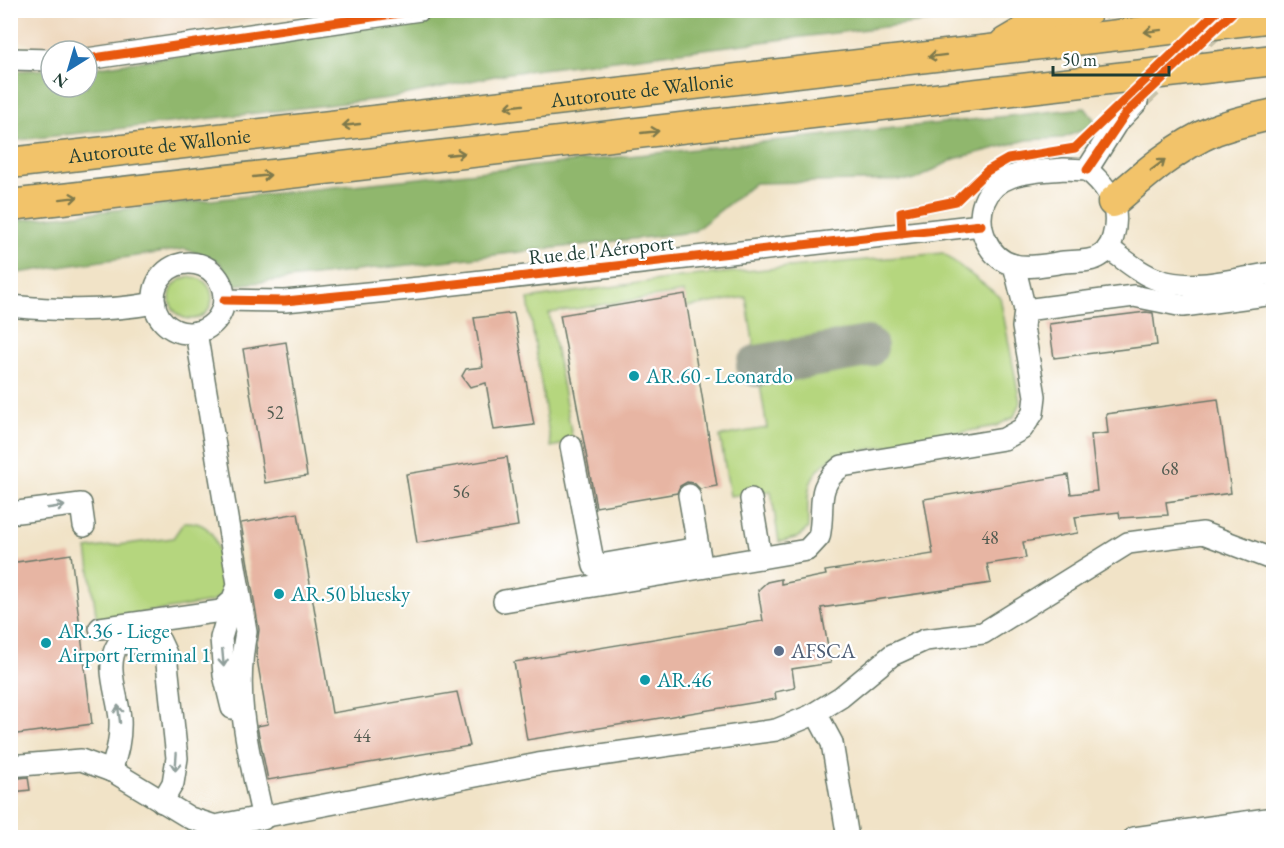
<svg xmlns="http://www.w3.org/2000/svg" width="1284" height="848" font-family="'EB Garamond',serif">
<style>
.built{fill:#eed7bb}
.green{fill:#b5d67e;stroke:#6a8a59;stroke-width:1.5}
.forest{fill:#90b76d;stroke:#587a50;stroke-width:1.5}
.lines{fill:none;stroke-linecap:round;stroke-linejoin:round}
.taxiway{stroke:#88907e;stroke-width:42}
.building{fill:#e7b5a3}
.minor-tunnel{stroke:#c7c2aa;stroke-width:21;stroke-dasharray:21 10;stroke-linecap:butt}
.minor-casing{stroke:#687767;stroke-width:24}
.highway-casing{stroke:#687767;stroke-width:33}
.path{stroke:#687767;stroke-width:3;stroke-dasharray:1.5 4.5;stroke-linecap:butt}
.minor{stroke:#fff;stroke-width:21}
.highway{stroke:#f2c36a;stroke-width:30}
.cycleway-casing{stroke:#fff;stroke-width:13}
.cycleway{stroke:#e8590c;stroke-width:9}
.oneway{stroke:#7e794c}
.oneway2{stroke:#8f9e9a}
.culture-dot{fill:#0f9aa8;stroke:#fff;stroke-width:2}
.service-dot{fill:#5c6f8a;stroke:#fff;stroke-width:2}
.labels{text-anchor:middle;stroke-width:4.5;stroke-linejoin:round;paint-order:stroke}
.number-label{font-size:18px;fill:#515b50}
.street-label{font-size:21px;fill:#1f3d34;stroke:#fff}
.culture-label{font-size:21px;fill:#0d838f;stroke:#fff;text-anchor:start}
.service-label{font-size:21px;fill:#4e5e75;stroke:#fff;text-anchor:start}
</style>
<rect width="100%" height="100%" fill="#fff"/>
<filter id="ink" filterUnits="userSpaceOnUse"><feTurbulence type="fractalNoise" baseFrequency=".0167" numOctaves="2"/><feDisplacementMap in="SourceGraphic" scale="12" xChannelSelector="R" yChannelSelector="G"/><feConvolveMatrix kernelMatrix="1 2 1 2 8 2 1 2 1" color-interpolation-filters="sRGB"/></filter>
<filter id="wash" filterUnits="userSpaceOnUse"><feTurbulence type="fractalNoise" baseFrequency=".008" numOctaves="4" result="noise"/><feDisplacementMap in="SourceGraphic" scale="24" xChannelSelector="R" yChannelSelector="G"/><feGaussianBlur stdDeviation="1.35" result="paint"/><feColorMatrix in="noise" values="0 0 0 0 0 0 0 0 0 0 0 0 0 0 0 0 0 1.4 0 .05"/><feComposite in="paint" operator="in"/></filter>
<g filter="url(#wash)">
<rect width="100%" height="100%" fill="#f1e3c7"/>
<path class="built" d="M11 11H315L78 51 51 52 11 38Z"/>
<g class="green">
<path d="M943 253 1000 297 1020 402 1014 417 996 426 834 456C803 477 808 495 808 528L799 537 779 542 771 491 730 496 720 436 767 428 746 297 687 307 684 292 549 313 573 442 551 447 528 299 680 277Z"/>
<circle cx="191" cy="298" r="21"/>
<path d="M184 522C213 520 217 542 221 565 223 574 227 585 222 593 220 597 215 600 211 602L97 621 87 549 173 538Z"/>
</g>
<g class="forest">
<path d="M987 10 988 14 509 73 389 98 11 141 10 71 51 69V87H87V69L474 11Z"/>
<path d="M1085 108 1095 121 1087 128 1063 138 1027 140 954 159 915 180 755 183 693 232 236 285 218 261 185 249 11 274V221Z"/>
</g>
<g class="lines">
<path class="taxiway" d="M757 366 867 347"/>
</g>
<g id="blocks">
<g class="building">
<path d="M685 294 717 486 700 489 694 483 687 482 680 486 677 493 596 507 560 315Z"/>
<path d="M1146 312 1153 313 1157 345 1054 358 1049 324Z"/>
<path d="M514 313 534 425 494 430 486 383 470 387 462 376 466 369 483 367 474 318Z"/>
<path d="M286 342 307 476 265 483 243 349Z"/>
<path d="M1218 399 1231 493 1166 502 1168 515 1120 518 1119 512 1075 517 1078 533 1023 542 1026 558 987 564 991 583 821 608 831 663 792 669 795 688 775 692 776 699 527 740 514 662 763 621 758 590 767 582 781 579V584L826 575 825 571 933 554 924 499 1068 475 1071 494 1097 491 1091 435 1108 433 1106 414Z"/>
<path d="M507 457 518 526 417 543 406 474Z"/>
<path d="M298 513 332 713 457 692 470 746 268 780 257 726 268 724 256 653 259 630 241 523Z"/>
<path d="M71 554 92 724 10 735V563Z"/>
<path d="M28 777 30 790 13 792 12 779Z"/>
</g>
</g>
</g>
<g filter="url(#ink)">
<use href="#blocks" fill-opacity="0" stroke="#687767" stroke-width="1.5"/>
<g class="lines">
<path class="minor-tunnel" d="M1137 102 1224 21"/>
<g class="minor-casing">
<g id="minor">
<path d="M10 59 51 60"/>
<path d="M87 59 420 10"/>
<path d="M1064 169 1087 170C1109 187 1121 209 1113 237 1111 245 1107 252 1100 256 1091 262 1075 261 1064 262 1049 264 1029 269 1014 265 988 259 975 226 984 202 996 170 1036 172 1064 169Z"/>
<path d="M1087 170 1116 124 1137 102"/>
<path d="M1108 248C1124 259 1140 274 1159 280 1193 292 1239 278 1274 273"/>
<circle cx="189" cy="298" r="35"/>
<path d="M224 300 285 301 419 288 981 225"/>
<path d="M10 306C58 311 107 312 155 303"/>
<path d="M1025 310 1134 296 1183 306 1274 294"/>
<path d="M196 332 246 632C233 699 249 753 263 819"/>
<path d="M571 446 594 566 698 548"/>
<path d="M689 495 701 563"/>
<path d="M751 499 761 558"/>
<path d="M10 513 81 504 84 526"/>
<path d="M232 601 221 638 224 675 232 708"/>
<path d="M504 601 807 550 819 537C826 506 813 488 842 466L1004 439 1022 429 1033 413 1035 396 1023 327 1025 310 1014 265"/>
<path d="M100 628 221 611 232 601 238 586"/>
<path d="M816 713 832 743 848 838"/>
<path d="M10 766 81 760 114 772 190 818 215 826 538 764 776 730 810 716 841 697 892 655 925 640 983 633 1128 543 1203 533 1274 560"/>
<path d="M111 771C117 753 121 738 120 719 118 694 104 666 118 644L160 641 166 654 177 758 173 783 162 802"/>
<path d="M1134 838 1274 818"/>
</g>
</g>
<g class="highway-casing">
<g id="highway">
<path d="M1005 43 1042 21 1070 17 1088 10"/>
<path id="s1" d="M10 163 1274 17"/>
<path d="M1113 202C1144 175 1177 146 1215 130 1234 123 1254 119 1274 114"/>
<path d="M10 205 1274 60"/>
</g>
</g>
<path class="path" d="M11 735 13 749"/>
<use href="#minor" class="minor"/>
<use href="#highway" class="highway"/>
<g class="cycleway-casing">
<g id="cycleway">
<path d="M87 59 420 10"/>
<path d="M1087 170 1126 113 1235 10"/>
<path d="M902 234 901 212 956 201 987 171 1008 159 1075 148 1218 10"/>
<path d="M224 300 285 301 419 288 981 225"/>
</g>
</g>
<use href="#cycleway" class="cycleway"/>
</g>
<defs><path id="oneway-shaft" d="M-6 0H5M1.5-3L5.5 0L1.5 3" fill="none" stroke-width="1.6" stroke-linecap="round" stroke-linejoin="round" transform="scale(1.5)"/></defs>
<g class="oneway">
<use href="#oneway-shaft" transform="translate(1153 31) rotate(173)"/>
<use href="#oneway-shaft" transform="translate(937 56) rotate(173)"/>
<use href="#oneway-shaft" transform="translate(514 106) rotate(173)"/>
<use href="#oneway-shaft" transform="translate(351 125) rotate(174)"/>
<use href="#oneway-shaft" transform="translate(650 132) rotate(-6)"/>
<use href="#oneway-shaft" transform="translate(456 154) rotate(-6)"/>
<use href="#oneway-shaft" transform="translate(1158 165) rotate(-37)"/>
<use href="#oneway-shaft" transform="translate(262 176) rotate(-6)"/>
<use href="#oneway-shaft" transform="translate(69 198) rotate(-7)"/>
</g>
<g class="oneway2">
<use href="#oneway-shaft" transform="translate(56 507) rotate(-8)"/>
<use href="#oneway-shaft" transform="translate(223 658) rotate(85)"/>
<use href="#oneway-shaft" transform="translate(119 714) rotate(-97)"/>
<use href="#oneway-shaft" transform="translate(176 762) rotate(94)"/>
</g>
</g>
<g class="culture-dot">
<circle cx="634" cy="376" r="6"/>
<circle cx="279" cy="594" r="6"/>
<circle cx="46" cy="643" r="6"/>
<circle cx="645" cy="680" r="6"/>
</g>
<circle class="service-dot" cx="779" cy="651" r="6"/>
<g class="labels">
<g class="number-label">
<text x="275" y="419">52</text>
<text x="1170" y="475">68</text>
<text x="461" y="498">56</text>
<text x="990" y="544">48</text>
<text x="362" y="742">44</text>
</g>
<g class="street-label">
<text dy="7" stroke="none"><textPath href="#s1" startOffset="636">Autoroute de Wallonie</textPath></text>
<text dy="7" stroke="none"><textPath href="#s1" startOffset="150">Autoroute de Wallonie</textPath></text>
<text transform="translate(601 250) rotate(-6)" y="7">Rue de l'Aéroport</text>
</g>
<g class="culture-label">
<text x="646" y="383">AR.60 - Leonardo</text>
<text x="291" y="601">AR.50 bluesky</text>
<text x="58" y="638">AR.36 - Liege<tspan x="58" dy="24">Airport Terminal 1</tspan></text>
<text x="657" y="687">AR.46</text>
</g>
<g class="service-label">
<text x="791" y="658">AFSCA</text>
</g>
</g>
<rect width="1284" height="848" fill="none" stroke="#fff" stroke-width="36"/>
<g transform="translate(69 69) rotate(217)"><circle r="28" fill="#ffffff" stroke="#a5b1ae" stroke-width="1.5"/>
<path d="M0-4.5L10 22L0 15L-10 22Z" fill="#1f6fb2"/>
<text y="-9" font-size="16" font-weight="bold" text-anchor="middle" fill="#1f3d34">N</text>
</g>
<path d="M1053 66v9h116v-9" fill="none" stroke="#1f3d34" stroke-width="3"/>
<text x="1062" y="66" font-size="18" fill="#1f3d34" stroke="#ffffff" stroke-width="4.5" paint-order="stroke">50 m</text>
</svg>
